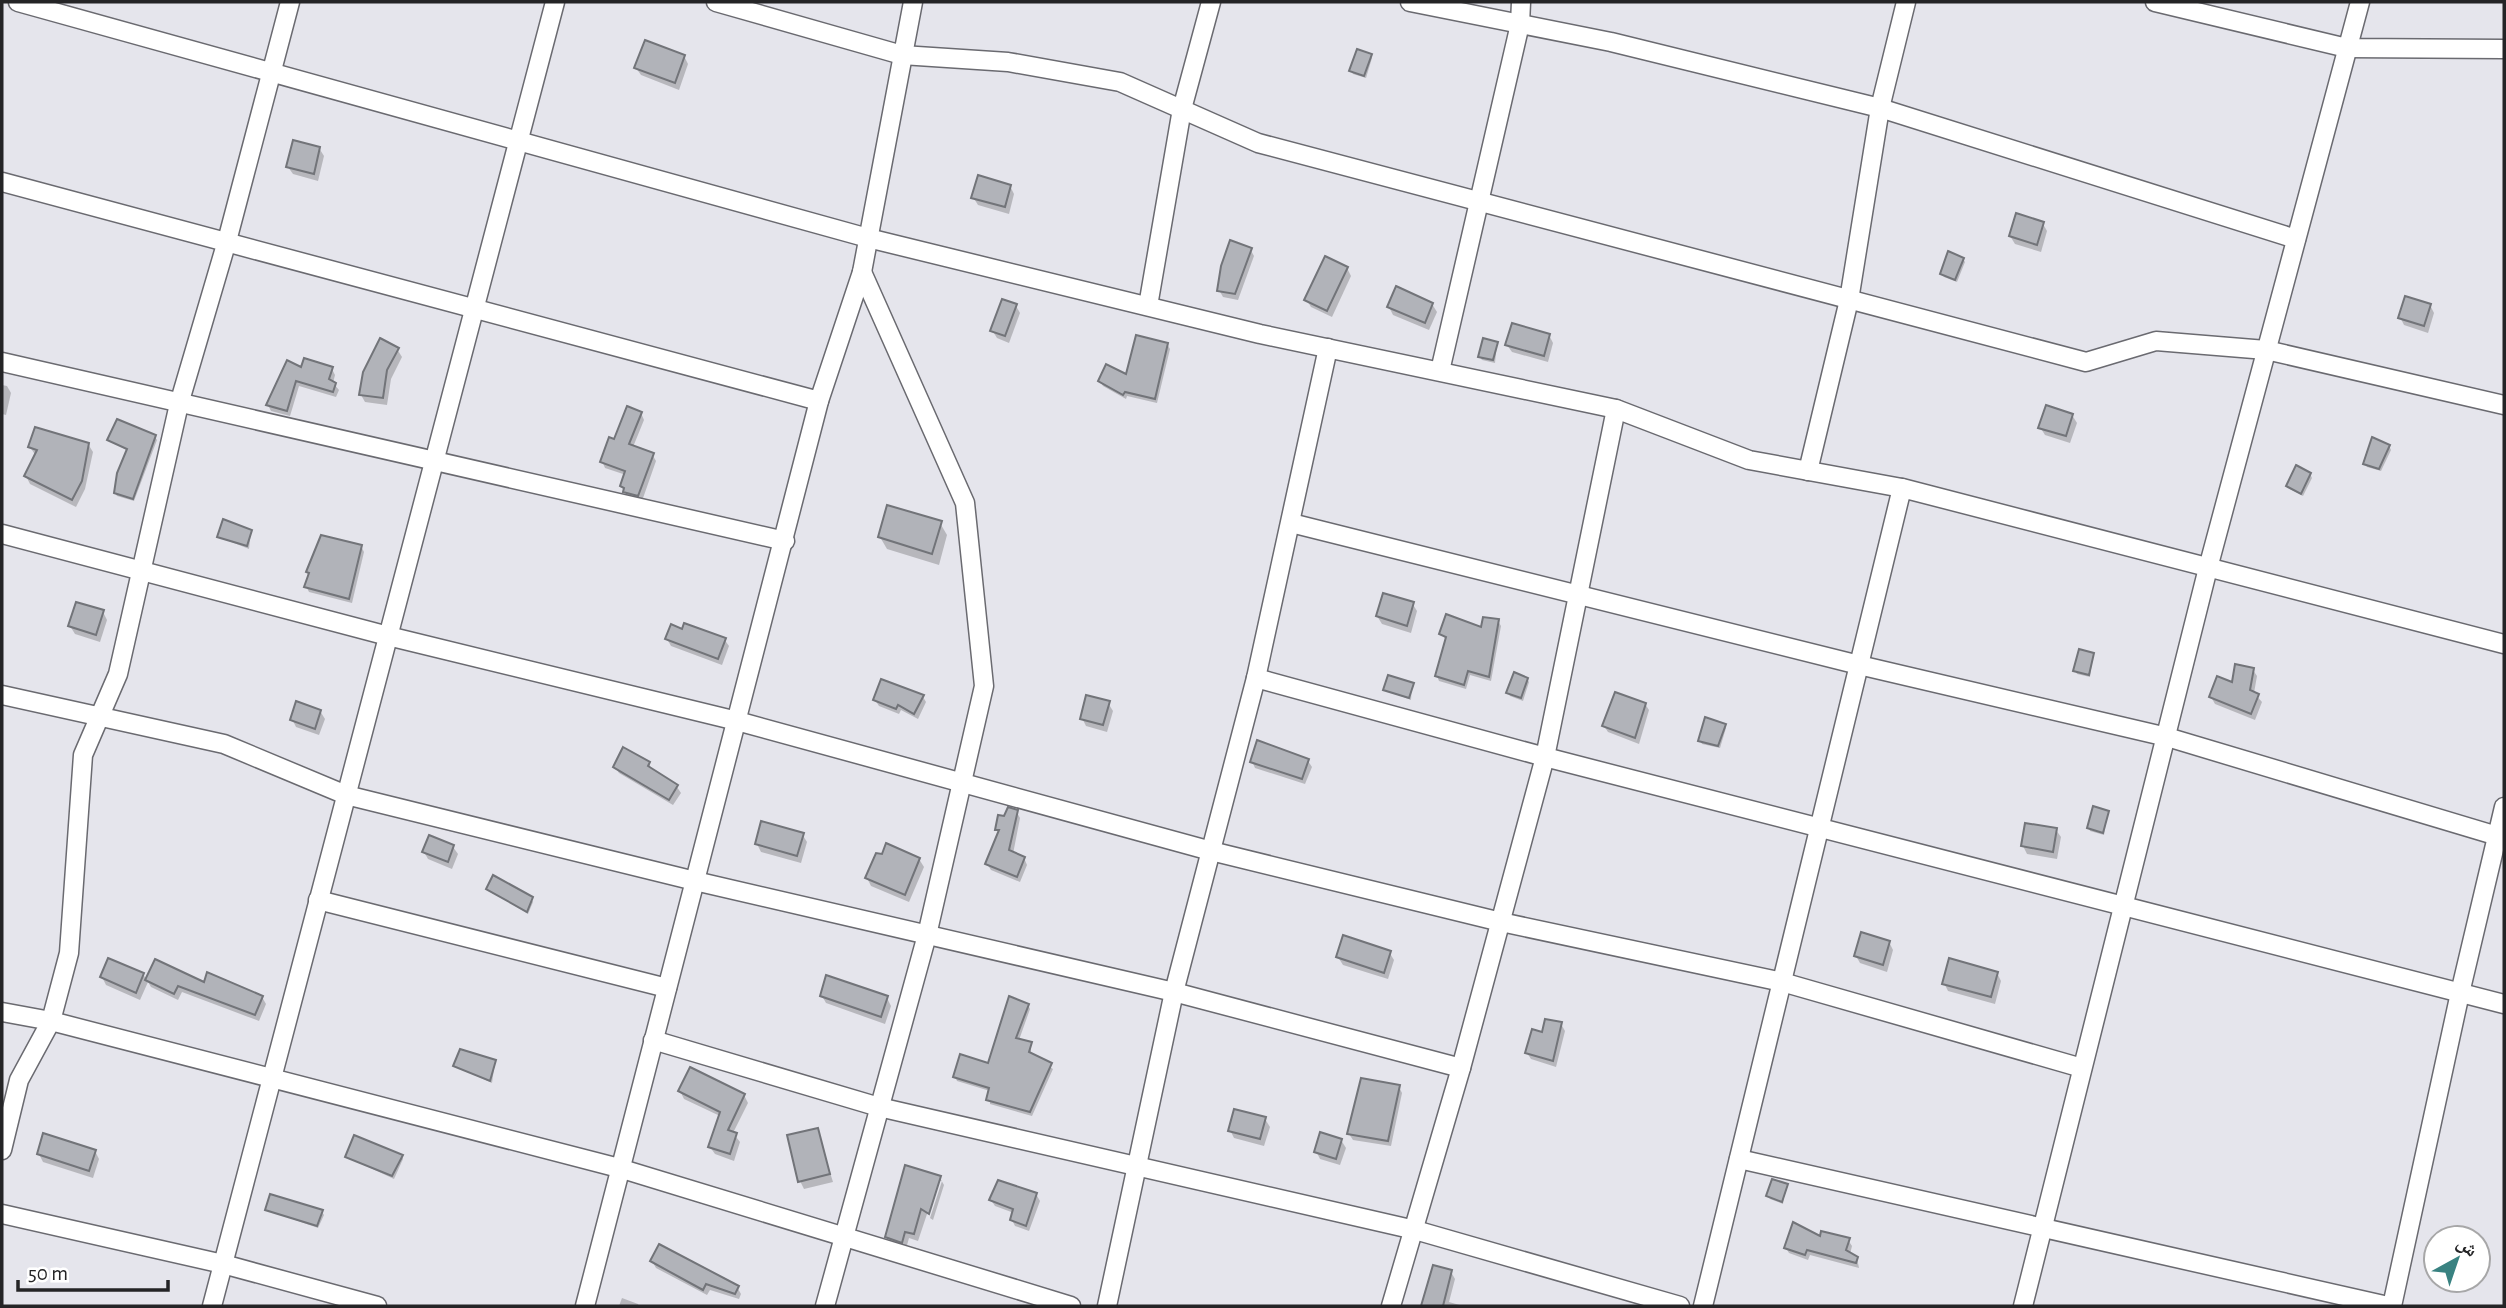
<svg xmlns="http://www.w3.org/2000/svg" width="2506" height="1308" font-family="'Alegreya Sans','Noto Naskh Arabic',sans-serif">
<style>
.shadow{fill:#0003}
.building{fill:#b1b3b9;stroke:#727479;stroke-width:2}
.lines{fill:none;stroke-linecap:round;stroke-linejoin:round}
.minor-casing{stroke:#6a6a70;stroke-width:21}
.minor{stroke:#fff;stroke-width:18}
</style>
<rect width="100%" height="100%" fill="#e5e5ec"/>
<g class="shadow">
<path d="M1370 55 1372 58 1366 78 1353 74 1351 71Z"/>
<path d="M684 56 688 64 679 90 641 75 636 68Z"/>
<path d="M319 148 324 156 318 181 293 174 288 167Z"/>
<path d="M1010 186 1014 194 1009 214 978 205 973 197Z"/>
<path d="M2043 224 2047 231 2041 252 2015 244 2010 236Z"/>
<path d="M1250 249 1254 256 1238 300 1223 297 1219 290Z"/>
<path d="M1963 259 1965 262 1957 282 1944 277 1942 274Z"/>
<path d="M1347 268 1351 276 1332 317 1311 307 1306 299Z"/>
<path d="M1432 304 1437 312 1429 330 1393 315 1389 307Z"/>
<path d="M2430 305 2434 313 2428 333 2404 325 2400 317Z"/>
<path d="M1016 306 1020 313 1009 343 997 338 992 330Z"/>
<path d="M1549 335 1553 343 1548 362 1512 352 1507 345Z"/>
<path d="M1497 343 1495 363 1482 360 1480 357Z"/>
<path d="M1167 344 1170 349 1157 403 1127 396 1126 399 1103 386 1100 381 1127 376Z"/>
<path d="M397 349 402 357 391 379 387 405 365 402 361 395Z"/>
<path d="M302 369H332L335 375 333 383 339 390 336 397 299 386 290 416 271 411 268 405Z"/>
<path d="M2 385 7 386 11 393 6 415 2 414Z"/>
<path d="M641 413 644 420 633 447 652 454 656 461 642 501 628 498 622 486 626 475 605 468 602 461 615 441Z"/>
<path d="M2072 415 2077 423 2070 443 2045 435 2040 427Z"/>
<path d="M155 437 157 440 134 501 117 496 115 493 128 451 109 440Z"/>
<path d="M88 444 93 452 85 489 76 507 30 484 26 476 36 456 30 447Z"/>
<path d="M2389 446 2391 450 2381 471 2367 467 2365 463Z"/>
<path d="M2310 474 2312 478 2303 496 2290 489 2288 486Z"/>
<path d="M940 523 947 535 939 565 887 549 880 537Z"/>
<path d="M251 531 249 549 219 537Z"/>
<path d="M361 546 364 552 352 603 309 592 306 586 308 572Z"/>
<path d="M1412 603 1417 611 1411 633 1382 624 1377 616Z"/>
<path d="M103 612 107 620 100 642 75 634 70 626Z"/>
<path d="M1498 621 1501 626 1491 681 1470 675 1466 689 1439 681 1437 676 1447 640 1441 634 1483 629Z"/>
<path d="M667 639H724L729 646 722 665 671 646Z"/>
<path d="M2093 655 2090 677 2077 674 2075 670Z"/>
<path d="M2253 670 2257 676 2254 693 2262 702 2255 720 2215 704 2211 697Z"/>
<path d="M1527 679 1529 682 1523 701 1510 696 1508 693Z"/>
<path d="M1412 684 1411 700 1385 690Z"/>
<path d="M923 697 926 702 918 719 901 710 899 714 879 706 875 700Z"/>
<path d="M1108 703 1113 711 1107 732 1086 726 1082 718Z"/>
<path d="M1645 704 1649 710 1639 744 1608 732 1604 726Z"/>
<path d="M320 711 325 719 319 735 296 727 292 719Z"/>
<path d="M1724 725 1726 728 1720 748 1702 744 1700 740Z"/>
<path d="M1252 761H1308L1312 767 1305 784 1255 768Z"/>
<path d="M649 763 652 771 677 787 681 793 673 805 619 773 615 767Z"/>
<path d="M1016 811 1020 818 1013 854 1024 858 1027 865 1020 882 991 870 987 864 999 833 997 829Z"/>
<path d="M2108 812 2104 835 2090 831 2089 828Z"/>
<path d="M2056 830 2061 837 2057 859 2027 854 2023 846Z"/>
<path d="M802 834 807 842 801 863 761 852 757 844Z"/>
<path d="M453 847 458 854 452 869 428 859 424 852Z"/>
<path d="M919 859 924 867 909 902 871 886 867 878Z"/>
<path d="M488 889 531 898 533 902 528 914Z"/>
<path d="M1889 942 1893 950 1887 972 1860 963 1856 956Z"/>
<path d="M1389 952 1394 960 1388 979 1343 965 1338 957Z"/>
<path d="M1997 973 2001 981 1995 1004 1948 991 1944 983Z"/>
<path d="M143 974 147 981 205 984 262 997 266 1004 259 1021 182 992 178 1000 151 987 148 982 140 1000 106 985 102 977Z"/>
<path d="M822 996 887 998 891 1006 885 1024 826 1003Z"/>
<path d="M1028 1005 1030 1009 1019 1040 1031 1044V1055L1053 1069 1032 1116 990 1104V1091L957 1081 955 1076 990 1065Z"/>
<path d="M1561 1024 1565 1031 1556 1067 1531 1059 1527 1053Z"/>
<path d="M495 1062 492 1083 455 1066Z"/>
<path d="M1399 1087 1402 1093 1391 1146 1353 1140 1349 1134Z"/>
<path d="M680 1091 744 1095 748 1103 733 1133 740 1142 734 1161 715 1154 710 1147 720 1116 684 1099Z"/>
<path d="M1265 1119 1270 1127 1264 1146 1234 1138 1230 1130Z"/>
<path d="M817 1130 833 1182 804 1189 800 1181Z"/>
<path d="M1341 1140 1346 1148 1340 1165 1320 1159 1316 1151Z"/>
<path d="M95 1151 99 1159 93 1178 43 1162 39 1154Z"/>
<path d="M402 1156 403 1159 394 1179 347 1157Z"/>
<path d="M940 1178 944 1185 933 1220 930 1218 942 1181H938L918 1241 909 1238 906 1249 891 1244 887 1237Z"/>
<path d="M1786 1185 1783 1204 1770 1199 1768 1196Z"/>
<path d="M1036 1194 1040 1201 1029 1231 1015 1226 1012 1220 1014 1213 995 1206 991 1200Z"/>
<path d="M267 1210 322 1212 324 1215 318 1228Z"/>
<path d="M1821 1239 1848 1240 1852 1246 1850 1254 1857 1258 1859 1268 1810 1255 1808 1260 1789 1253 1786 1248Z"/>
<path d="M652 1261 737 1287 741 1294 739 1299 710 1290 707 1295 656 1268Z"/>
<path d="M1435 1268 1451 1272 1455 1279 1449 1302 1463 1306H1423Z"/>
<path d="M622 1298 638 1304 639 1306H619Z"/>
</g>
<g class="building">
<path d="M645 40 685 55 675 83 634 68Z"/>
<path d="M1357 49 1372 54 1364 76 1349 71Z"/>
<path d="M293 140 320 147 314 174 286 167Z"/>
<path d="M978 175 1011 185 1005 207 971 198Z"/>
<path d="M2016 213 2044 222 2037 245 2009 236Z"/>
<path d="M1230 240 1252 248 1235 294 1217 291 1221 266Z"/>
<path d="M1948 251 1964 258 1955 280 1940 274Z"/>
<path d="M1325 256 1348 267 1327 311 1304 300Z"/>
<path d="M1396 286 1433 303 1425 323 1387 307Z"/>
<path d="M2405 296 2431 304 2424 326 2398 318Z"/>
<path d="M1002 299 1017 304 1005 336 990 331Z"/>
<path d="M1512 323 1550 334 1544 356 1505 345Z"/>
<path d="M1136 335 1168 343 1155 399 1125 392 1123 395 1098 381 1106 364 1126 374Z"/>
<path d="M380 338 399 348 387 370 383 398 359 395 363 372Z"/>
<path d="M1483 338 1498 342 1493 360 1478 357Z"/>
<path d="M304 358 333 367 329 379 336 383 333 392 296 381 287 411 266 405 287 360 301 367Z"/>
<path d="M2046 405 2073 414 2066 436 2038 428Z"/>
<path d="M627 406 642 412 629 444 654 453 638 496 623 492 624 488 620 486 625 471 600 462 609 437 614 439Z"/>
<path d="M117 419 156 435 133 499 114 493 117 473 127 449 107 440Z"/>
<path d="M35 427 89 443 82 481 72 500 24 476 37 450 28 447Z"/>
<path d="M2372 437 2390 445 2379 469 2363 464Z"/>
<path d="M2296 465 2311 473 2301 494 2286 486Z"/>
<path d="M887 505 942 521 932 554 878 537Z"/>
<path d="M223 519 252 530 247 546 217 537Z"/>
<path d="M321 535 362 545 349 599 304 587 309 573 306 572Z"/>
<path d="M1383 593 1414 602 1407 626 1376 616Z"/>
<path d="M76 602 104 610 96 635 68 626Z"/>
<path d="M1446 614 1481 627 1483 617 1499 619 1489 677 1468 671 1464 685 1435 676 1446 637 1439 634Z"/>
<path d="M684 623 726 638 718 659 665 639 671 624 682 629Z"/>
<path d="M2079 649 2094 653 2089 675 2073 671Z"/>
<path d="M2235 664 2254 668 2250 690 2259 694 2251 714 2209 697 2217 676 2232 682Z"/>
<path d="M1514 672 1528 678 1521 698 1506 693Z"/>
<path d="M1388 675 1414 683 1409 698 1383 690Z"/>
<path d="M881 679 924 695 914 714 898 705 896 709 873 700Z"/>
<path d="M1615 692 1646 703 1635 738 1602 726Z"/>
<path d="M1086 695 1110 701 1103 725 1080 719Z"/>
<path d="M296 701 321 710 315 729 290 720Z"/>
<path d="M1705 717 1726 724 1718 746 1698 741Z"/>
<path d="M1257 740 1309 759 1302 779 1250 762Z"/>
<path d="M623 747 650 762 648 766 678 785 669 800 613 767Z"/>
<path d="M2093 806 2109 811 2103 833 2087 828Z"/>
<path d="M1008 807 1018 810 1009 850 1025 857 1017 877 985 864 999 830H995L998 815 1004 816Z"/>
<path d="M761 821 804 833 797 856 755 844Z"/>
<path d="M2025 823 2057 828 2053 852 2021 846Z"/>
<path d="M429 835 454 845 448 862 422 852Z"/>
<path d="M886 843 920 858 905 895 865 878 876 853 882 854Z"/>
<path d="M493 875 533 897 527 912 486 889Z"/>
<path d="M1861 932 1890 941 1883 965 1854 956Z"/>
<path d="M1343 935 1391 951 1384 973 1336 957Z"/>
<path d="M108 958 144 973 136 993 100 977Z"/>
<path d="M1949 958 1998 972 1991 997 1942 984Z"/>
<path d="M155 959 204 982 207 972 263 996 255 1015 178 986 174 994 145 980Z"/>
<path d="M826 975 888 996 881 1017 820 996Z"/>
<path d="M1009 996 1029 1004 1016 1038 1032 1042 1029 1052 1052 1063 1030 1112 986 1100 989 1088 953 1077 960 1054 988 1063Z"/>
<path d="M1545 1019 1562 1022 1553 1061 1525 1053 1532 1029 1542 1032Z"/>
<path d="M460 1049 496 1060 490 1081 453 1066Z"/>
<path d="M690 1067 745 1094 728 1130 737 1133 730 1154 708 1147 720 1112 678 1091Z"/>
<path d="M1361 1078 1400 1085 1388 1141 1347 1134Z"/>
<path d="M1234 1109 1266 1117 1260 1139 1228 1131Z"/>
<path d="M818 1128 830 1174 798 1182 787 1135Z"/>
<path d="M1320 1132 1342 1139 1336 1159 1314 1152Z"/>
<path d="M43 1133 96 1150 89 1171 37 1154Z"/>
<path d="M354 1135 403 1155 392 1176 345 1157Z"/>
<path d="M905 1165 941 1176 929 1214 921 1209 914 1234 905 1232 902 1243 885 1237Z"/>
<path d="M1772 1179 1788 1184 1782 1202 1766 1196Z"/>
<path d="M998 1180 1037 1193 1026 1226 1010 1220 1013 1209 989 1200Z"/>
<path d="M270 1194 323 1210 317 1226 265 1210Z"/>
<path d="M1793 1222 1820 1236 1821 1231 1850 1238 1846 1250 1858 1257 1856 1263 1807 1250 1805 1255 1784 1248Z"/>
<path d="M659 1244 739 1286 735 1294 706 1284 703 1290 650 1261Z"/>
<path d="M1433 1265 1452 1270 1443 1306H1421Z"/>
</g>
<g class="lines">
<g class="minor-casing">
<g id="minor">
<path d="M18 2 868 238 1260 334 1616 409 1749 460 1902 488"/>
<path d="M716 2 902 55 1008 62 1120 82 1258 143 2086 362 2156 341 2266 350 2504 405"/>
<path d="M1410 2 1611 42 1880 108 2296 239"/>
<path d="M2155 2 2347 48 2504 49"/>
<path d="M2 182 819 401"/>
<path d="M1148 306 1182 109 1211 2"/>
<path d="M2 362 785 541"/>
<path d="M1440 371 1520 24 1521 2"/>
<path d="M1808 471 1849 300 1880 108 1906 2"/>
<path d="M1291 523 1859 665 2167 737 2504 838"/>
<path d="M2 534 388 636 737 721 1211 851 1501 922 1782 982 2082 1068"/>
<path d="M1256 678 1545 757 2504 1004"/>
<path d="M2 695 224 744 346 795 695 881 1174 992 1461 1068"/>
<path d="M318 900 667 988"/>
<path d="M2 1012 51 1021 619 1168 1071 1306"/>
<path d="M653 1040 879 1107 1415 1230 1680 1306"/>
<path d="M2 1150 19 1080 51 1021 69 953 83 755 118 674 179 404 227 241 290 2"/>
<path d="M1739 1159 2388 1306"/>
<path d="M2 1214 223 1264 377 1306"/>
<path d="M212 1306 555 2"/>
<path d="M585 1306 819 401 862 272 913 2"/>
<path d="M825 1306 927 935 984 686 965 503 862 272"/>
<path d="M1107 1306 1174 992 1256 678 1328 348"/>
<path d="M1391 1306 1461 1068 1545 757 1616 409"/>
<path d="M1703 1306 1902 488 2504 644"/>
<path d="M2023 1306 2208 568 2360 2"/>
<path d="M2392 1306 2460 993 2504 807"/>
</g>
</g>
<use href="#minor" class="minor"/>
</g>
<rect width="2506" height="1308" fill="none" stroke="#242426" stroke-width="7"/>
<g transform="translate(2457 1259) rotate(40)"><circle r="33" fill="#ffffff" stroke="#a7a7a8" stroke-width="2"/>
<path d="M0-5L12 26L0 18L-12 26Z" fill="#398281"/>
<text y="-10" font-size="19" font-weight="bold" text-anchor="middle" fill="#242426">ش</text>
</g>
<path d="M18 1280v10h150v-10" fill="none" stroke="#242426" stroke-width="3.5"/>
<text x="28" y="1280" font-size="21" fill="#242426" stroke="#ffffff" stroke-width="5" paint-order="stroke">50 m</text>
</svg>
